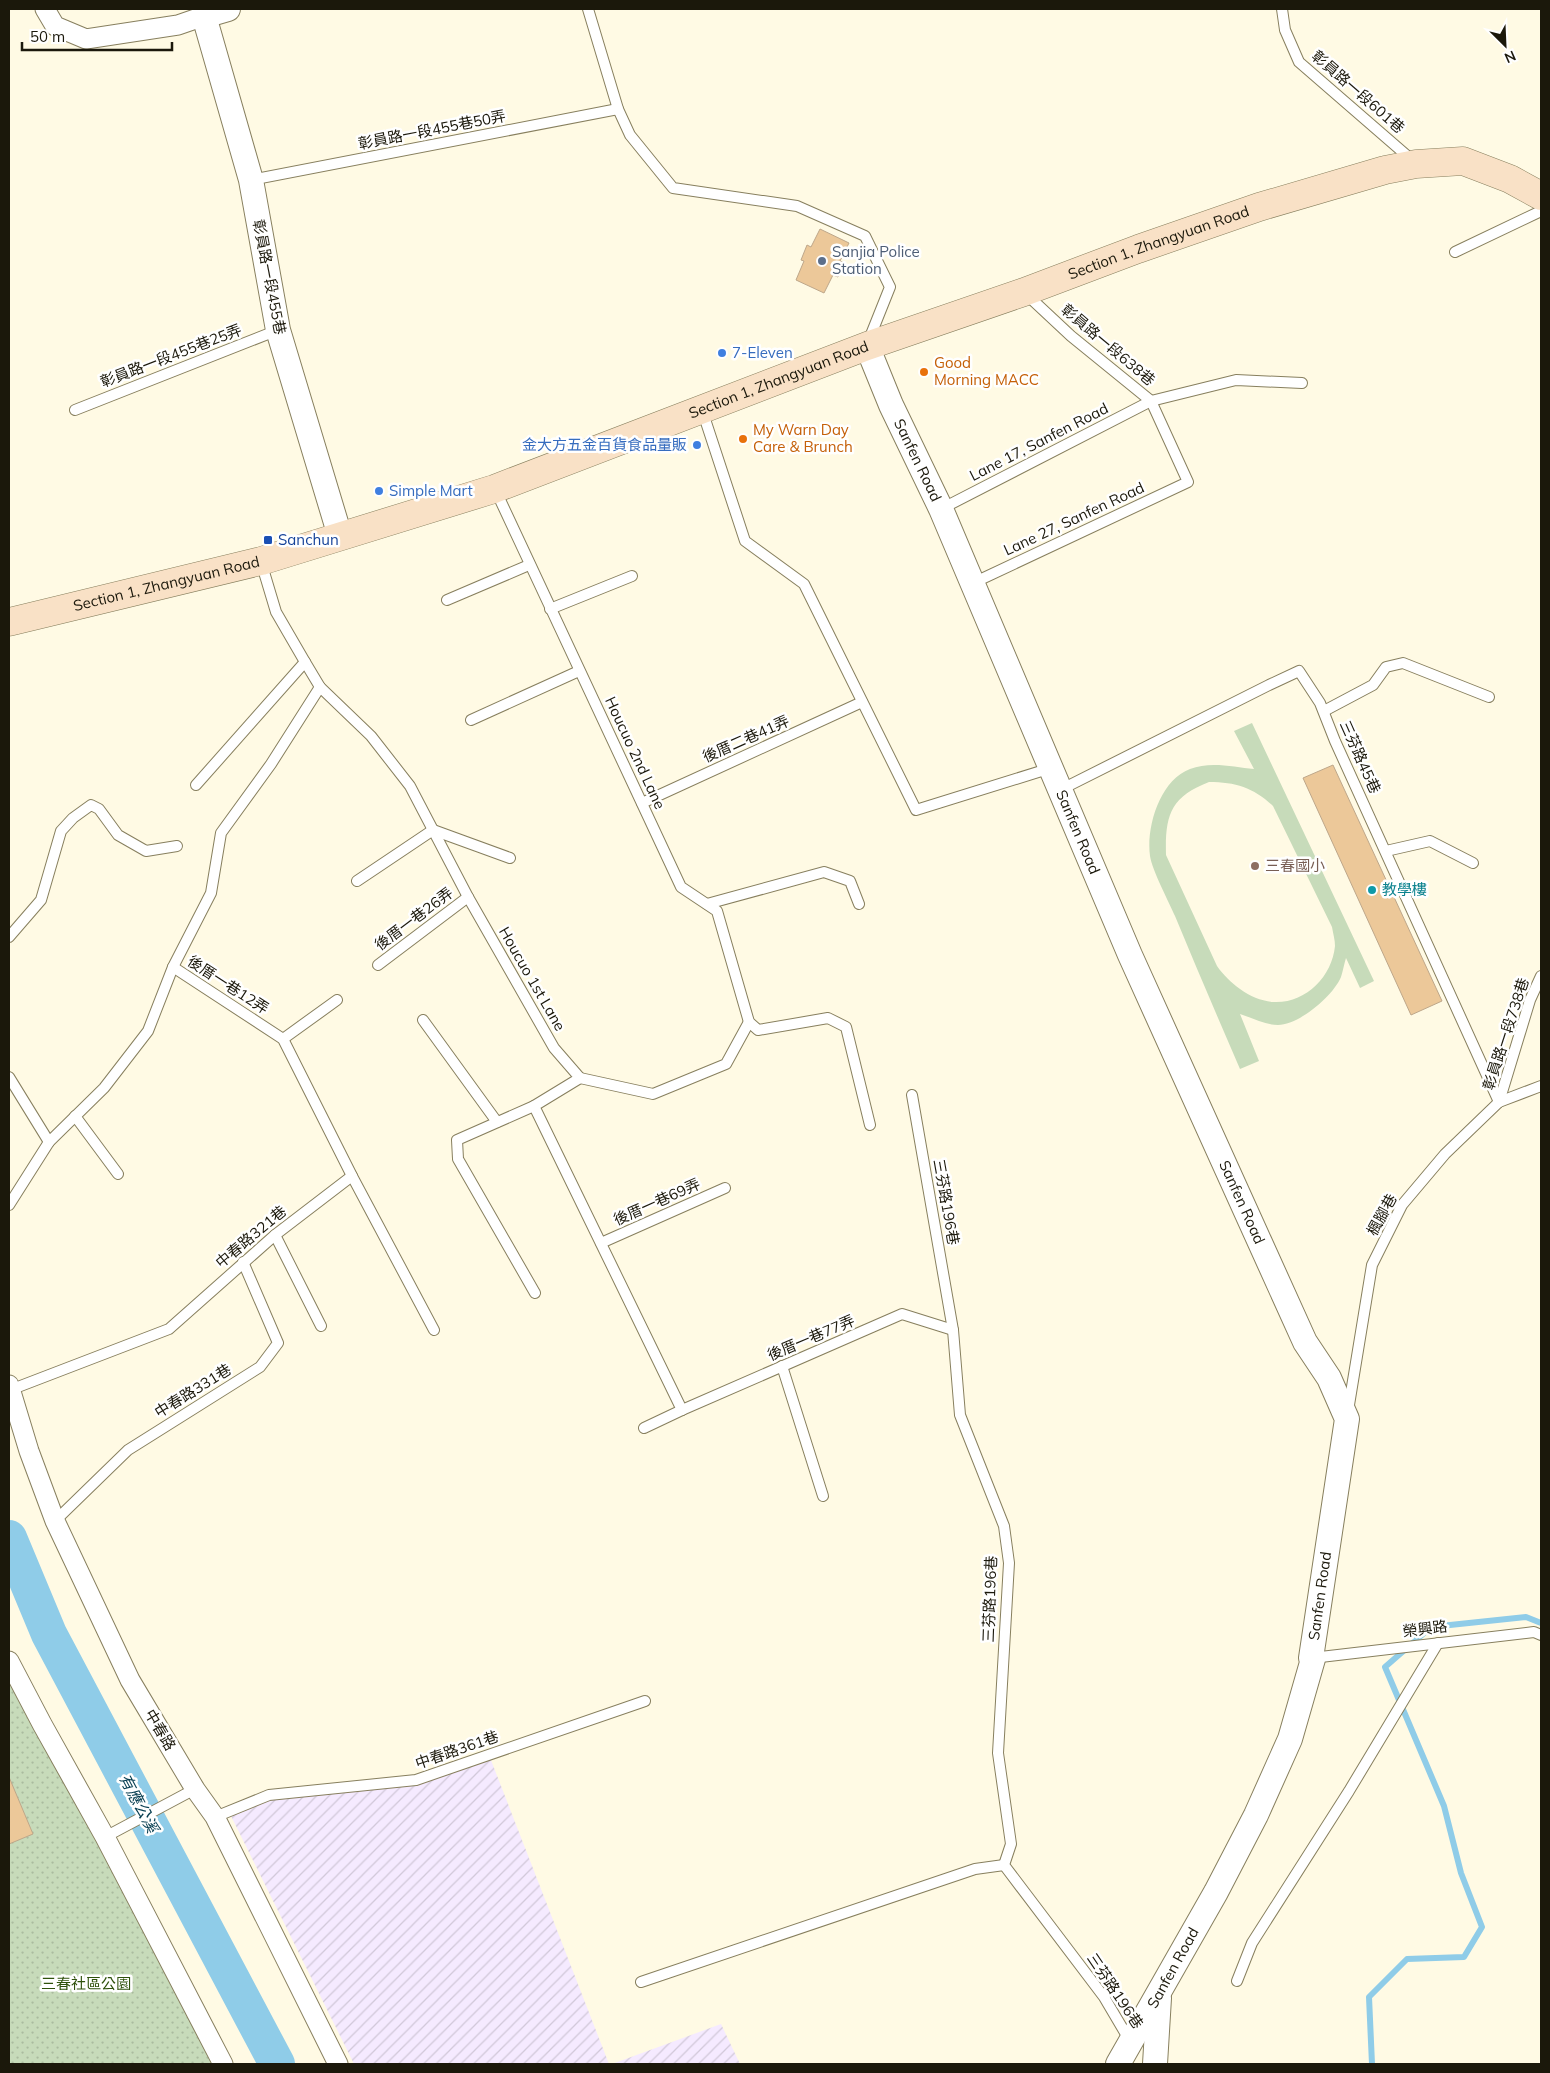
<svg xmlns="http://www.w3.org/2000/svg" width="1550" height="2073" font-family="Mulish,'Noto Sans TC',sans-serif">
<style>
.industrial{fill:url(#industrial-furrows)}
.park{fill:url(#park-dots)}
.garden{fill:#c7dbba;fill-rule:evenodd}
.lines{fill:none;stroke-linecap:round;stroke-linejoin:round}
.stream{stroke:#8fcce8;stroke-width:6}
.river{stroke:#8fcce8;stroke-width:36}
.building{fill:#ecc899;stroke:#bea78a}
.service-casing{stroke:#877f5e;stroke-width:12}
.minor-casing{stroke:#877f5e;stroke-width:21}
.tertiary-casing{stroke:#877f5e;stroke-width:26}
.secondary-casing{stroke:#877f5e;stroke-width:29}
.service{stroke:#fff;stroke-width:10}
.minor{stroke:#fff;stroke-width:19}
.tertiary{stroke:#fff;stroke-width:24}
.secondary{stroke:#f9e1c6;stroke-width:28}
.service-dot{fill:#5c6f8a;stroke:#fff;stroke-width:2}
.shop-dot{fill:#3f7fe0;stroke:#fff;stroke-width:2}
.food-dot{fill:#e8710a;stroke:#fff;stroke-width:2}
.transit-dot{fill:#1a4fb4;stroke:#fff;stroke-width:2}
.education-dot{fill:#8d6e63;stroke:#fff;stroke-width:2}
.culture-dot{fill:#0f9aa8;stroke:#fff;stroke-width:2}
.labels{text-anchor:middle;stroke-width:5;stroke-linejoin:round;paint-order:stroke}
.street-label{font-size:15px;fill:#1b180b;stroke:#fff}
.service-label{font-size:15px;fill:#4e5e75;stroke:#fff;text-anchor:start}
.shop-label{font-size:15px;fill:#366cbe;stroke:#fff;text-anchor:start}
.food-label{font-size:15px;fill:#c56008;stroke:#fff;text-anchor:start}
.transit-label{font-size:15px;fill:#164399;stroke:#fff;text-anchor:start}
.education-label{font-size:15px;fill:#785e54;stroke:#fff;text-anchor:start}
.culture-label{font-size:15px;fill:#0d838f;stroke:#fff;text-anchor:start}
.park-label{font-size:15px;fill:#2f520c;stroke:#fff}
.water-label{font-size:16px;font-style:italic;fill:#063d50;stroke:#fff}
</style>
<defs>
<pattern id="industrial-furrows" width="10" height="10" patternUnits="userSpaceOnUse" patternTransform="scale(1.25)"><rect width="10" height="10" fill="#f5eaff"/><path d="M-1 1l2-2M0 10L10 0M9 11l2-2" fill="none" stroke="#d1c8d9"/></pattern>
<pattern id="park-dots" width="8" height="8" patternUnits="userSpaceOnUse" patternTransform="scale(1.25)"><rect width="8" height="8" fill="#c7dbba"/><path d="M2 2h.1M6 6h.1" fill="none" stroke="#aabb9f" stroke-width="1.8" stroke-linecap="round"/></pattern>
</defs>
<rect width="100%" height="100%" fill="#fffae4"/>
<g class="industrial">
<path d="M489 1755 609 2064H354L229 1812 269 1795 416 1780Z"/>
<path d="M721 2024 740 2064H612Z"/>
</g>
<path class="park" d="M9 1674 97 1836 213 2064H9Z"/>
<path class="garden" d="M1252 723 1374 981 1360 988 1346 958C1344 964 1343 971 1341 977 1333 996 1299 1025 1278 1025 1265 1025 1253 1018 1240 1014L1259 1061 1240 1069C1218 1018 1196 967 1175 916 1169 902 1152 870 1150 856 1146 827 1160 780 1190 769 1210 761 1234 767 1254 769L1234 731ZM1209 782C1236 782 1254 788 1273 806L1332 927C1333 933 1335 940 1335 946 1332 977 1305 1004 1273 1002 1250 1000 1229 983 1217 966L1166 855C1165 816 1170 797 1209 782Z"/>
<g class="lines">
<path class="stream" d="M1372 2064 1369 1997 1407 1959 1464 1957 1482 1927 1461 1873 1444 1806 1385 1667 1431 1627 1526 1617 1541 1623"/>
<path class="river" d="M9 1538 49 1634 277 2064"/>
</g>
<g class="building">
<path d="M820 229 849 243 840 261 845 263 838 277 833 275 824 293 796 280 804 261 801 260 807 245 811 247Z"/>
<path d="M1333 765 1442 1001 1411 1015 1303 778Z"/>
<path d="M9 1777 33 1834 9 1844Z"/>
</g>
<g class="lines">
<g class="service-casing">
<g id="service">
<path d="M588 9 618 109 630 135 673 188 797 206 865 236 890 287 868 342"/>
<path d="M1282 9 1285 30 1299 62 1412 160"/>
<path d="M251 180 618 109"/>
<path d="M1455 252 1541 211"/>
<path d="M75 410 278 330"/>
<path d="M702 410 745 541 804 584 916 810 1051 768"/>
<path d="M495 489 681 887 717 911 749 1022 758 1030 828 1018 846 1027 870 1125"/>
<path d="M941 509 1151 401 1236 380 1302 383"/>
<path d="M261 562 276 612 305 662 320 687 371 736 410 786 468 897 554 1048 580 1078 534 1106 682 1410"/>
<path d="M973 583 1188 482 1151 401 1071 336 1025 293"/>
<path d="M447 600 529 565"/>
<path d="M550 609 632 576"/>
<path d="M1324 711 1373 685 1386 667 1403 663 1489 697"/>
<path d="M471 720 579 671"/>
<path d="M196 785 305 662"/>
<path d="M1060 790 1269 685 1299 671 1320 703 1335 741 1499 1102"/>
<path d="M642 803 862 702"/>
<path d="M1386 851 1430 841 1473 863"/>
<path d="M357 881 433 830 510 858"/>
<path d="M707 904 824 872 850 881 859 904"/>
<path d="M9 937 41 900 61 831 73 818 91 805 99 809 118 835 146 851 177 846"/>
<path d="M378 965 468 897"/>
<path d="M173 967 283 1039 352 1176 434 1330"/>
<path d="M423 1020 497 1122"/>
<path d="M283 1039 337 1000"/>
<path d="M9 1077 49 1142"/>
<path d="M580 1078 653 1094 726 1064 749 1022"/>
<path d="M912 1095 953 1330 960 1415 1004 1526 1009 1563 998 1753 1011 1844 1004 1865 1104 1997 1130 2041"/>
<path d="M1499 1102 1530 1000 1541 976"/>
<path d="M534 1106 457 1140 458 1159 535 1293"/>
<path d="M75 1116 118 1174"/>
<path d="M9 1205 49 1142 104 1088 148 1031 173 967 211 893 221 833 271 764 320 687"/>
<path d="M275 1235 321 1326"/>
<path d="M601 1243 725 1188"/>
<path d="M782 1366 823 1496"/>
<path d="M10 1390 169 1329 275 1235 352 1176"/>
<path d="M1348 1411 1372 1265 1402 1205 1445 1154 1499 1102 1541 1086"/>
<path d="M644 1428 682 1410 902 1314 953 1330"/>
<path d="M55 1521 128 1450 260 1367 278 1343 243 1262"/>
<path d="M1312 1658 1534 1632 1541 1635"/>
<path d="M215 1817 269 1795 416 1780 645 1701"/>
<path d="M105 1837 195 1789"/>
<path d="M1237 1981 1252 1943 1349 1791 1438 1643"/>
<path d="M641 1982 975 1869 1004 1865"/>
</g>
</g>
<g class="minor-casing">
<g id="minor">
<path d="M45 9 55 26 86 39 178 25 204 16"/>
<path d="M9 1385 29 1451 55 1521 130 1680 195 1789 215 1817 338 2064"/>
<path d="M9 1661 42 1724 105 1837 223 2064"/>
</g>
</g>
<g class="tertiary-casing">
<g id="tertiary">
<path d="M228 9 204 16 251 180 278 330 340 536"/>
<path id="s1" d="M867 346 891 405 941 509 1130 955 1305 1342 1329 1378 1347 1419 1311 1658 1313 1659 1290 1739 1256 1815 1216 1892 1118 2064"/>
<path d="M1155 2064 1159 1998"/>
</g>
</g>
<g class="secondary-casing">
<g id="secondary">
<path id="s2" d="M9 622 261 561 494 489 867 346 1024 292 1138 249 1259 207 1385 170 1416 164 1463 161 1510 179 1541 196"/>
</g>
</g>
<use href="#service" class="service"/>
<use href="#minor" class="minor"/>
<use href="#tertiary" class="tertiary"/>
<use href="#secondary" class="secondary"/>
</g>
<circle class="service-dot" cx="822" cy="261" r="5"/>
<g class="shop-dot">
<circle cx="722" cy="353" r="5"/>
<circle cx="697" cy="445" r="5"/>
<circle cx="379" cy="491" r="5"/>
</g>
<g class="food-dot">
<circle cx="924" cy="372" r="5"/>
<circle cx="743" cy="439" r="5"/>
</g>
<rect class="transit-dot" x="263" y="535" width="10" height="10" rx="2.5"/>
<circle class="education-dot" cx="1255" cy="866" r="5"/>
<circle class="culture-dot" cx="1372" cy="890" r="5"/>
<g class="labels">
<g class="street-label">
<text transform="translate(1358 92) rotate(41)" y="5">彰員路一段601巷</text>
<text transform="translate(432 130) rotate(-11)" y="5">彰員路一段455巷50弄</text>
<text dy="5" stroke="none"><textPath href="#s2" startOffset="1212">Section 1, Zhangyuan Road</textPath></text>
<text transform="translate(269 277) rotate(79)" y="5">彰員路一段455巷</text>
<text transform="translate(1108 345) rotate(40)" y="5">彰員路一段638巷</text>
<text transform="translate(171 356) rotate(-21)" y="5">彰員路一段455巷25弄</text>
<text dy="5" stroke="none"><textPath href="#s2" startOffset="808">Section 1, Zhangyuan Road</textPath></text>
<text transform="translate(1039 442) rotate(-27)" y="5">Lane 17, Sanfen Road</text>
<text dy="5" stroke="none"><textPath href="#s1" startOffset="125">Sanfen Road</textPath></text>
<text transform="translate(1074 519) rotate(-25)" y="5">Lane 27, Sanfen Road</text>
<text dy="5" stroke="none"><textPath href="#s2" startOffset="162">Section 1, Zhangyuan Road</textPath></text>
<text transform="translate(746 739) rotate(-24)" y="5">後厝二巷41弄</text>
<text transform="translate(635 753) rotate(65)" y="5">Houcuo 2nd Lane</text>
<text transform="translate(1360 757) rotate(66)" y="5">三芬路45巷</text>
<text dy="5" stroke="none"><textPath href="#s1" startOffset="530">Sanfen Road</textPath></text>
<text transform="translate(414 919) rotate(-37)" y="5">後厝一巷26弄</text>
<text transform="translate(532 979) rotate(60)" y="5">Houcuo 1st Lane</text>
<text transform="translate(228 985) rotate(33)" y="5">後厝一巷12弄</text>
<text transform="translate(1506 1034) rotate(-72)" y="5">彰員路一段738巷</text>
<text transform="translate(657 1202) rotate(-24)" y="5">後厝一巷69弄</text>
<text transform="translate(946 1202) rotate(80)" y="5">三芬路196巷</text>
<text dy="5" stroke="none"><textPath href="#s1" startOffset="935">Sanfen Road</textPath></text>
<text transform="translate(1382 1215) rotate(-61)" y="5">楓腳巷</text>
<text transform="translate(251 1237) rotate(-40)" y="5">中春路321巷</text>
<text transform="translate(811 1338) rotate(-23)" y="5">後厝一巷77弄</text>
<text transform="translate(193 1391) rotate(-32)" y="5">中春路331巷</text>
<text transform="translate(1320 1596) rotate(-82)" y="5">Sanfen Road</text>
<text transform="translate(990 1599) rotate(-88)" y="5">三芬路196巷</text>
<text transform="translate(1425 1629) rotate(-7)" y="5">榮興路</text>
<text transform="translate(160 1730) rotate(59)" y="5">中春路</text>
<text transform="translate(457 1750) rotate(-19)" y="5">中春路361巷</text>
<text transform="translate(1173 1968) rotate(-61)" y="5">Sanfen Road</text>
<text transform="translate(1115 1991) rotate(56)" y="5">三芬路196巷</text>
</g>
<g class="service-label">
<text x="832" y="257">Sanjia Police<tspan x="832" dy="17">Station</tspan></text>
</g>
<g class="shop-label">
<text x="732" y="358">7-Eleven</text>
<text x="687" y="450" text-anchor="end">金大方五金百貨食品量販</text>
<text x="389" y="496">Simple Mart</text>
</g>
<g class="food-label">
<text x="934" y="368">Good<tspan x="934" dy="17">Morning MACC</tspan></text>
<text x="753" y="435">My Warn Day<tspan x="753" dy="17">Care &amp; Brunch</tspan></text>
</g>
<g class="transit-label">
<text x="278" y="545">Sanchun</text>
</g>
<g class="education-label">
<text x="1265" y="871">三春國小</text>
</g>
<g class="culture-label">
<text x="1382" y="895">教學樓</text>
</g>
<g class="park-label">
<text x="86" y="1989">三春社區公園</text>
</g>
<g class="water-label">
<text transform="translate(139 1803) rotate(62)" y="6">有應公溪</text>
</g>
</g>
<rect width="1550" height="2073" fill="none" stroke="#1b180b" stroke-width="20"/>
<g transform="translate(1505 45) rotate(156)" stroke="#ffffff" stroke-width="4" paint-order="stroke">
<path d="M0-4L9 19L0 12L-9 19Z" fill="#1b180b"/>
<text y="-8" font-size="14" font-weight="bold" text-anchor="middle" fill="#1b180b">N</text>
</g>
<path d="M22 42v8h150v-8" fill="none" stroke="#1b180b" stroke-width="2.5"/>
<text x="30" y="42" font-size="15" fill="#1b180b" stroke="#ffffff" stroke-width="4" paint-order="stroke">50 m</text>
</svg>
